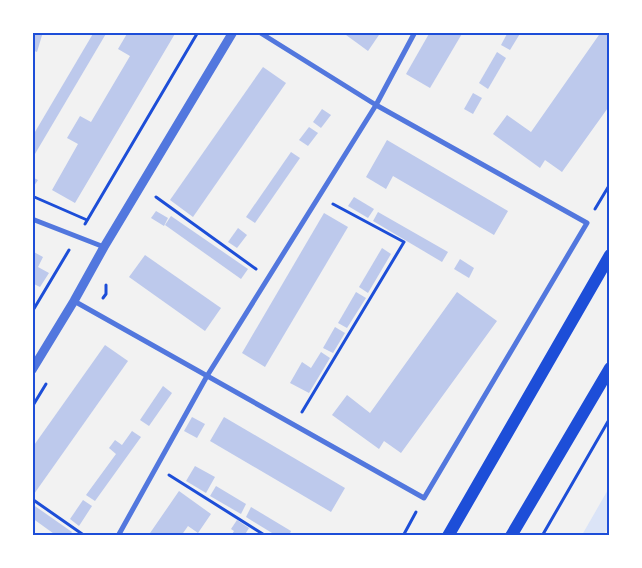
<svg xmlns="http://www.w3.org/2000/svg" width="642" height="568" font-family="'Fira Sans Condensed',sans-serif">
<style>
.green{fill:#dbe4f7}
.building{fill:#bdc9ec}
.lines{fill:none;stroke-linecap:round;stroke-linejoin:round}
.path{stroke:#1d4ed8;stroke-width:3}
.minor{stroke:#5277de;stroke-width:5}
.tertiary{stroke:#5277de;stroke-width:9}
.primary{stroke:#1d4ed8;stroke-width:12}
.neatline{fill:none;stroke:#1d4ed8;stroke-width:2}
</style>
<rect width="100%" height="100%" fill="#f2f2f2"/>
<path class="green" d="M609 488V527L603 535H582Z"/>
<g class="building">
<path d="M32 32H43L37 52 32 50Z"/>
<path d="M94 32H107L32 159V137Z"/>
<path d="M128 32H139L143 35 144 32H176L75 203 52 190 78 144 67 138 80 116 91 122 130 56 118 49Z"/>
<path d="M342 32H381L368 51Z"/>
<path d="M430 32H463L430 88 406 74Z"/>
<path d="M508 32H521L510 50 501 45Z"/>
<path d="M601 32H610V105L562 172 545 160 540 168 493 134 507 115 531 132Z"/>
<path d="M497 52 506 58 488 89 479 83Z"/>
<path d="M263 67 286 83 193 217 170 200Z"/>
<path d="M473 93 482 98 473 114 464 109Z"/>
<path d="M322 109 331 115 321 128 313 122Z"/>
<path d="M309 127 318 133 308 146 299 140Z"/>
<path d="M387 140 508 211 494 235 393 176 386 189 366 177Z"/>
<path d="M291 152 300 158 255 223 246 217Z"/>
<path d="M32 177 38 180 32 189Z"/>
<path d="M354 197 374 209 368 218 348 206Z"/>
<path d="M156 211 168 218 164 226 151 218Z"/>
<path d="M378 212 448 252 442 262 373 221Z"/>
<path d="M324 213 348 227 265 367 242 353Z"/>
<path d="M171 216 248 269 241 279 165 225Z"/>
<path d="M238 228 247 235 237 248 228 242Z"/>
<path d="M382 248 391 254 368 293 359 287Z"/>
<path d="M32 251 43 257 38 267 49 273 40 287 32 283Z"/>
<path d="M145 255 221 308 205 331 129 277Z"/>
<path d="M460 259 474 268 469 278 454 269Z"/>
<path d="M356 292 366 298 347 328 338 323Z"/>
<path d="M457 292 497 321 401 453 384 441 379 449 332 415 347 395 370 413Z"/>
<path d="M335 327 345 333 333 353 323 348Z"/>
<path d="M105 345 128 361 34 494 32 493V448Z"/>
<path d="M321 352 330 358 309 393 290 383 302 362 311 368Z"/>
<path d="M163 386 172 393 149 426 140 420Z"/>
<path d="M192 417 205 424 197 438 184 431Z"/>
<path d="M224 417 345 488 331 512 210 441Z"/>
<path d="M132 431 141 437 95 501 86 495 116 454 109 448 115 440 122 445Z"/>
<path d="M195 466 215 477 206 493 186 481Z"/>
<path d="M216 486 246 504 241 514 210 496Z"/>
<path d="M179 491 211 514 198 533 188 526 181 536H148Z"/>
<path d="M83 500 92 506 79 526 70 519Z"/>
<path d="M32 504 72 532 69 536H57L32 518Z"/>
<path d="M251 507 291 531 289 536H277L246 517Z"/>
<path d="M237 520 249 528 244 536H231L234 531 231 529Z"/>
</g>
<g class="lines">
<g class="path">
<path d="M32 196 87 220"/>
<path d="M156 197 256 269"/>
<path d="M595 209 610 184"/>
<path d="M85 224 198 32"/>
<path d="M103 298 106 294V285"/>
<path d="M32 312 69 250"/>
<path d="M32 407 46 384"/>
<path d="M302 412 404 242 333 204"/>
<path d="M169 475 266 536"/>
<path d="M32 499 85 536"/>
<path d="M403 536 416 512"/>
<path d="M542 536 610 418"/>
</g>
<g class="minor">
<path d="M32 219 104 247"/>
<path d="M74 301 424 498 587 223 376 105 259 32"/>
<path d="M118 536 207 376 376 105 415 32"/>
</g>
<path class="tertiary" d="M32 370 74 301 104 247 233 32"/>
<g class="primary">
<path d="M448 536 610 255"/>
<path d="M511 536 610 368"/>
</g>
</g>
<rect width="642" height="568" fill="none" stroke="#ffffff" stroke-width="68"/>
<rect x="34" y="34" width="574" height="500" class="neatline"/>
</svg>
